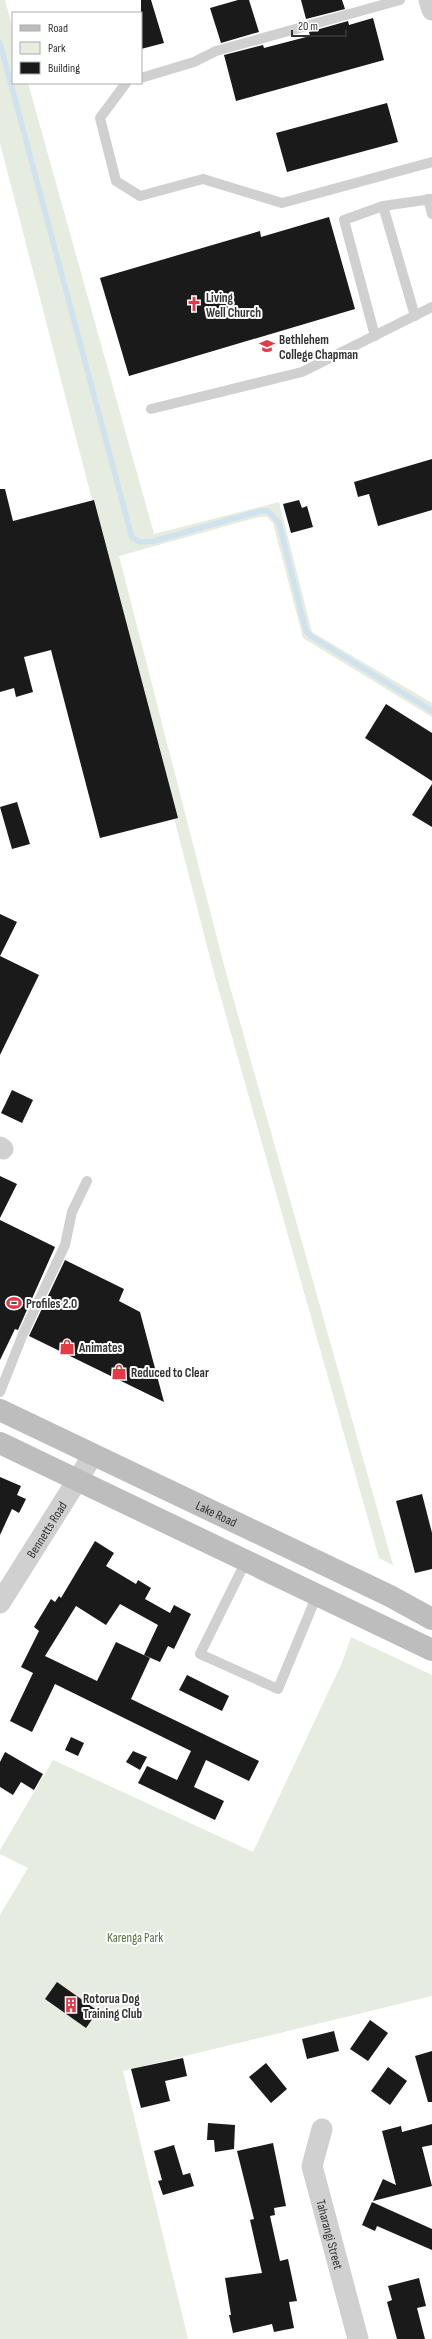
<svg xmlns="http://www.w3.org/2000/svg" width="432" height="2339" font-family="'Sofia Sans Condensed',sans-serif">
<style>
.green{fill:#e6ecdf}
.lines{fill:none;stroke-linecap:round;stroke-linejoin:round}
.stream{stroke:#cfe2ee;stroke-width:5.5}
.building{fill:#1a1a1a}
.lane{stroke:#d0d0d0;stroke-width:10}
.street{stroke:#d0d0d0;stroke-width:21}
.secondary{stroke:#bdbdbd;stroke-width:22}
.labels{text-anchor:middle;stroke-width:4;stroke-linejoin:round;paint-order:stroke}
.poi-label{font-size:13px;font-weight:bold;fill:#333;stroke:#fff;text-anchor:start}
.street-label{font-size:13px;fill:#333;stroke:#fff}
.park-label{font-size:13px;fill:#56703f;stroke:#fff}
</style>
<rect width="100%" height="100%" fill="#fff"/>
<g class="green">
<path d="M0 0H5L13 29V83H28L154 534 279 502 312 632 432 703V717L303 638 273 523 267 517H259L119 556 225 969 393 1565 379 1558 214 973 0 143Z"/>
<path d="M351 1637 432 1675V1996L123 2071 188 2339H0V1915L28 1868 0 1854V1850L53 1760 253 1852 342 1663Z"/>
</g>
<g class="lines">
<path class="stream" d="M0 43 132 538 140 542 154 541 260 511H268L279 523 306 631 311 636 432 711"/>
</g>
<g class="building">
<path d="M141 0H151L164 43 141 49Z"/>
<path d="M238 0H249L259 32 221 43 210 8Z"/>
<path d="M301 0H342L345 9 306 19Z"/>
<path d="M373 18 384 60 236 101 224 55 263 45 264 48 310 36 309 32 348 21 349 25Z"/>
<path d="M387 103 398 142 287 172 276 133Z"/>
<path d="M329 217 355 309 129 376 100 278 260 231 261 237Z"/>
<path d="M432 459V510L378 526 369 494 358 497 354 482Z"/>
<path d="M0 489H5L13 521 94 500 178 818 100 838 51 650 24 657 33 692 16 697 14 688 0 692Z"/>
<path d="M299 500 302 508 307 506 313 527 291 533 283 504Z"/>
<path d="M386 704 432 733V781L365 738Z"/>
<path d="M432 784V827L412 815Z"/>
<path d="M17 802 30 844 12 849 0 807Z"/>
<path d="M0 914 17 922 0 956 39 975 0 1055Z"/>
<path d="M12 1090 33 1100 22 1123 1 1113Z"/>
<path d="M0 1176 17 1184 0 1218Z"/>
<path d="M0 1220 55 1247 18 1330 15 1329 0 1360Z"/>
<path d="M65 1260 124 1289 119 1301 140 1312 164 1402 29 1336Z"/>
<path d="M0 1477 21 1486 17 1495 26 1499 19 1513 12 1509 0 1535Z"/>
<path d="M422 1494 432 1533V1569L415 1573 396 1501Z"/>
<path d="M95 1541 114 1553 106 1566 136 1584 138 1580 151 1588 145 1599 170 1613 174 1605 191 1614 174 1649 168 1646 160 1662 144 1655 158 1625 120 1604 106 1625 76 1606 45 1656 97 1681 116 1642 150 1658 131 1699 259 1761 249 1781 206 1760 194 1787 224 1801 215 1820 138 1783 147 1766 177 1780 191 1751 55 1684 32 1732 10 1721 33 1673 21 1667 39 1631 34 1627 51 1599 55 1602 59 1596 61 1598Z"/>
<path d="M187 1675 229 1696 222 1711 179 1690Z"/>
<path d="M71 1737 84 1743 78 1756 65 1750Z"/>
<path d="M133 1751 147 1757 140 1770 126 1762Z"/>
<path d="M5 1752 43 1774 34 1790 21 1782 13 1795 0 1787V1762Z"/>
<path d="M57 1982 98 2011 86 2028 45 1999Z"/>
<path d="M370 2020 388 2033 368 2061 350 2049Z"/>
<path d="M334 2031 339 2051 307 2059 302 2039Z"/>
<path d="M432 2051V2102H428L415 2056Z"/>
<path d="M183 2058 187 2076 165 2081 170 2101 141 2108 131 2069Z"/>
<path d="M266 2063 287 2089 271 2103 249 2077Z"/>
<path d="M388 2067 407 2081 390 2105 371 2091Z"/>
<path d="M208 2123 235 2125 234 2149 215 2152 214 2140H207Z"/>
<path d="M432 2124V2145L422 2147 432 2186 373 2201 383 2179 396 2185 382 2131 401 2126 402 2132Z"/>
<path d="M273 2143 286 2206 274 2208 275 2215 270 2216 280 2261 288 2259 297 2301 289 2302 294 2328 274 2332 272 2324 233 2333 229 2315H231L225 2278 262 2273 250 2220 254 2219 237 2151Z"/>
<path d="M174 2145 183 2175 190 2173 194 2186 163 2195 158 2181 162 2180 154 2151Z"/>
<path d="M372 2202 432 2229V2250L377 2226 375 2231 362 2225Z"/>
<path d="M419 2278 426 2306 417 2308 425 2339H397L387 2302 392 2300 388 2286Z"/>
</g>
<g class="lines">
<g class="lane">
<path d="M141 78 194 62 216 51 400 0"/>
<path d="M126 83 100 118 116 181 140 196 203 179 282 203 432 162"/>
<path d="M428 199 432 214"/>
<path d="M383 206 415 316"/>
<path d="M375 336 344 220 383 206 432 199"/>
<path d="M151 409 302 372 432 307"/>
<path d="M0 1392 23 1334 65 1245 72 1212 87 1181"/>
<path d="M246 1561 200 1654 278 1689 317 1595"/>
</g>
<g class="street">
<path d="M429 0 432 10"/>
<path d="M0 1147 3 1149"/>
<path id="s1" d="M0 1603 93 1455"/>
<path id="s2" d="M322 2129 312 2166 358 2339"/>
</g>
<g class="secondary">
<path id="s3" d="M0 1410 390 1596 432 1619"/>
<path d="M0 1443 432 1650"/>
</g>
</g>
<defs>
<g id="church-bare" transform="scale(1.2)"><path d="M-1.2-6h2.4v3.5h3.3v2.4h-3.3V6h-2.4V-.1h-3.3v-2.4h3.3Z" fill="#e63946" stroke="#fff" stroke-width="2.5" paint-order="stroke"/></g>
<g id="school-bare" transform="scale(1.2)"><path d="M0-5L7-2L0 1L-7-2ZM-4 1L0 2.5L4 1V4Q0 6-4 4Z" fill="#e63946" stroke="#fff" stroke-width="2.5" paint-order="stroke"/></g>
<g id="stadium-bare" transform="scale(1.2)"><path d="M0-5a6.5 5 0 1 0 0 10a6.5 5 0 1 0 0-10ZM-3.5-1.8h7v3.6h-7Z" fill="#e63946" stroke="#fff" stroke-width="2.5" paint-order="stroke"/></g>
<g id="shop-bare" transform="scale(1.2)"><path d="M-5-2.5h2.3a2.7 3.5 0 0 1 5.4 0H5L5.5 6h-11ZM-1.5-2.5h3a1.5 2.3 0 0 0-3 0Z" fill="#e63946" stroke="#fff" stroke-width="2.5" paint-order="stroke"/></g>
<g id="building-bare" transform="scale(1.2)"><path d="M-4-6H4V6H1V3H-1V6H-4ZM-2.5-4.3h1.7v1.8h-1.7ZM.8-4.3h1.7v1.8H.8ZM-2.5-1h1.7V.8h-1.7ZM.8-1h1.7V.8H.8Z" fill="#e63946" stroke="#fff" stroke-width="2.5" paint-order="stroke"/></g>
</defs>
<g fill-rule="evenodd">
<use href="#church-bare" x="194" y="304"/>
<use href="#school-bare" x="267" y="346"/>
<use href="#stadium-bare" x="14" y="1303"/>
<use href="#shop-bare" x="67" y="1347"/>
<use href="#shop-bare" x="119" y="1372"/>
<use href="#building-bare" x="71" y="2005"/>
</g>
<g class="labels">
<g class="poi-label">
<text x="206" y="302">Living<tspan x="206" dy="15">Well Church</tspan></text>
<text x="279" y="344">Bethlehem<tspan x="279" dy="15">College Chapman</tspan></text>
<text x="26" y="1308">Profiles 2.0</text>
<text x="79" y="1352">Animates</text>
<text x="131" y="1377">Reduced to Clear</text>
<text x="83" y="2003">Rotorua Dog<tspan x="83" dy="15">Training Club</tspan></text>
</g>
<g class="street-label">
<text dy="5" stroke="none"><textPath href="#s3" startOffset="240">Lake Road</textPath></text>
<text dy="5" stroke="none"><textPath href="#s1" startOffset="87">Bennetts Road</textPath></text>
<text dy="5" stroke="none"><textPath href="#s2" startOffset="109">Taharangi Street</textPath></text>
</g>
<g class="park-label">
<text x="135" y="1942">Karenga Park</text>
</g>
</g>
<rect x="12" y="12" width="130" height="72" fill="#ffffff" stroke="#adadad"/>
<rect x="20" y="25" width="20" height="6" fill="#bdbdbd" stroke="#adadad"/>
<text x="48" y="32" font-size="12" fill="#333333">Road</text>
<rect x="20" y="42" width="20" height="12" fill="#e6ecdf" stroke="#adadad"/>
<text x="48" y="52" font-size="12" fill="#333333">Park</text>
<rect x="20" y="62" width="20" height="12" fill="#1a1a1a" stroke="#adadad"/>
<text x="48" y="72" font-size="12" fill="#333333">Building</text>
<path d="M292 30v6h54v-6" fill="none" stroke="#333333" stroke-width="2"/>
<text x="298" y="30" font-size="12" fill="#333333" stroke="#ffffff" stroke-width="3" paint-order="stroke">20 m</text>
</svg>
